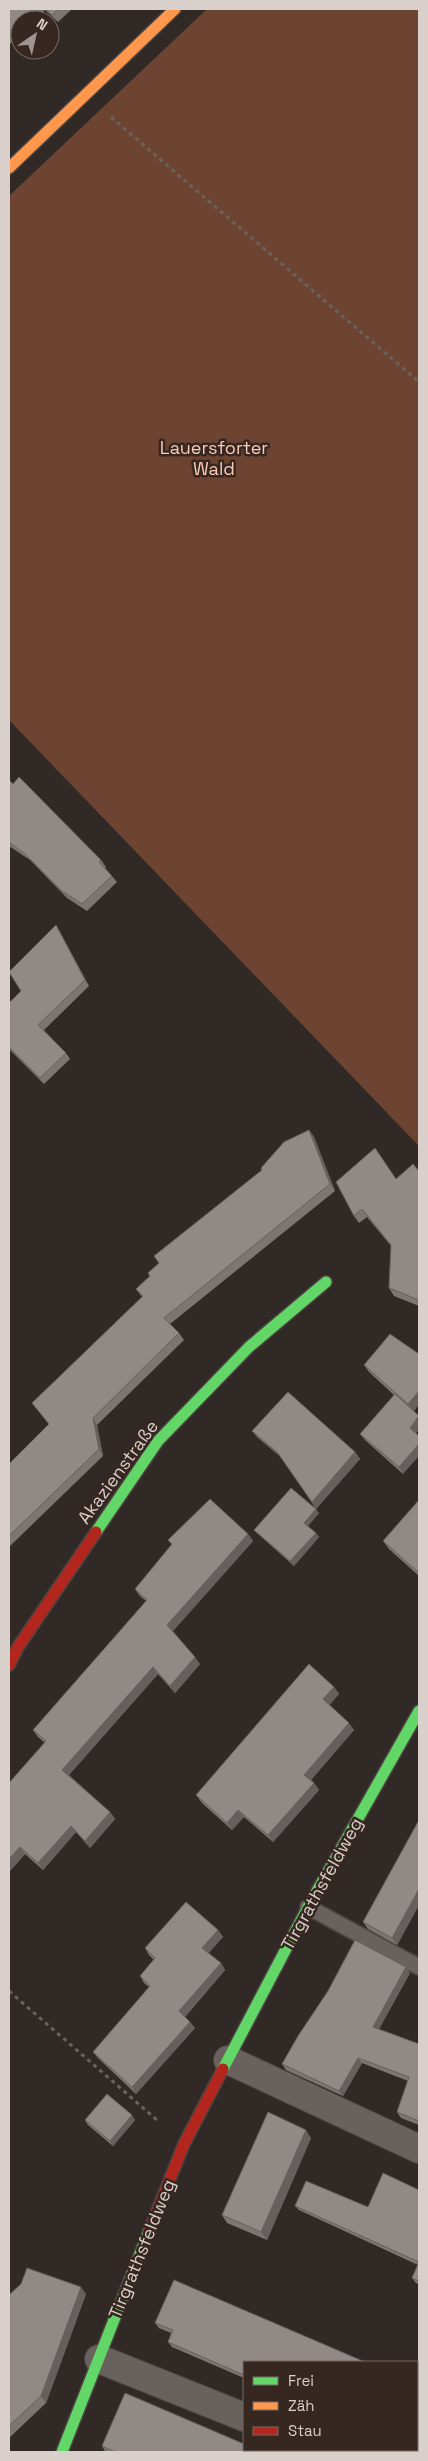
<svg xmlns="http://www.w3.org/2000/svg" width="428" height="2461" font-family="'Space Grotesk',sans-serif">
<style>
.green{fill:#6c4431}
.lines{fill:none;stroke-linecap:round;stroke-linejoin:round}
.lane-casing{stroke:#4b4441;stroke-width:18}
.street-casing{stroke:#4b4441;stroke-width:30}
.fast-casing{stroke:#4b4441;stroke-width:14}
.slow-casing{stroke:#4b4441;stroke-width:14}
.jam-casing{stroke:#4b4441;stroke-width:14}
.path{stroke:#69625e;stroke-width:3;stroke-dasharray:4 4;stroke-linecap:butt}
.lane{stroke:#69615d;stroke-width:15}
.street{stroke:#69615d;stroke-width:28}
.fast{stroke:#63d668;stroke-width:11}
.slow{stroke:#ff974d;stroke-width:11}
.jam{stroke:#b3261e;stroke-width:11}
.wall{fill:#7c7672}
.shaded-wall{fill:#65605d}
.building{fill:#908985;stroke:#65605d}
.labels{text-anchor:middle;stroke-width:5;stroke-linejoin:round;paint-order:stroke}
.park-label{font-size:18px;fill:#fdcab4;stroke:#362721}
.street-label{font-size:18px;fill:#d9cfcb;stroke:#362721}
</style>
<rect width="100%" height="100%" fill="#312926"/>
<path class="green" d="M207 9H419V1146L9 720V196Z"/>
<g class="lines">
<g class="lane-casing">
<path id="lane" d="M308 1907 419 1967"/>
</g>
<g class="street-casing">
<g id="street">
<path d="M228 2060 419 2149"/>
<path d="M99 2359 244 2417"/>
<path d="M326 2450 333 2452"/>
</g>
</g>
<g class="fast-casing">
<g id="fast">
<path d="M96 1532 158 1441 249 1347 326 1282"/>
<path d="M223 2069 308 1907 419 1711"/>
<path d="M62 2452 149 2231"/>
</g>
</g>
<g class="slow-casing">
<path id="slow" d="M9 168 175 9"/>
</g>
<g class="jam-casing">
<g id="jam">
<path d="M9 1665 18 1647 96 1532"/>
<path d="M149 2231 184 2144 223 2069"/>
</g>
</g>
<g class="path">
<path d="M111 117 419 382"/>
<path d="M9 1991 157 2120"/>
</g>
<use href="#lane" class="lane"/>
<use href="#street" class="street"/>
<use href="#fast" class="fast"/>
<use href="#slow" class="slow"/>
<use href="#jam" class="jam"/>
</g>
<g class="wall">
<path d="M9 9H72L58 22 45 10 34 20H20V34L9 45Z"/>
<path d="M9 780 101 860 106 867 105 868 112 876 117 882 87 911 67 898 30 860 9 846Z"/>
<path d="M60 932 89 986 44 1030 66 1053 70 1059 44 1084 9 1049V1003L21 991Z"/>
<path d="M309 1130 314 1137 335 1191 170 1324 179 1333 184 1340 97 1425 103 1456 9 1547V1464L49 1424 32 1403 142 1297 136 1289 150 1276 159 1264 262 1170Z"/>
<path d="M419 1171V1306L394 1296 389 1288 391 1246 367 1217 359 1223 354 1216 396 1179Z"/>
<path d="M419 1354V1404L414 1411 419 1429 416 1433 403 1474 365 1440 360 1434 394 1395 369 1372 364 1365Z"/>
<path d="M252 1431 355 1452 360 1459 316 1509 282 1458 257 1437Z"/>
<path d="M419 1500V1576L389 1549 383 1541Z"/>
<path d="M319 1513 308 1526 319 1537 294 1566 258 1534 254 1530Z"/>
<path d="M248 1534 253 1541 173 1631 200 1664 175 1693 158 1674 69 1775 110 1812 115 1819 90 1848 76 1832 43 1870 25 1854 9 1872V1783L45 1743 38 1737 33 1730 146 1601 140 1596 135 1589 172 1545 168 1540Z"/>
<path d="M334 1687 339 1694 329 1705 354 1730 311 1780 314 1783 319 1790 273 1842 244 1817 232 1830 202 1803 196 1795Z"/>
<path d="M419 1820V1905L397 1945 368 1929 363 1922Z"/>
<path d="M218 1930 223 1937 208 1953 221 1963 225 1970 185 2017 195 2028 136 2094 98 2058 93 2052 149 1987 144 1983 140 1976 154 1960 149 1955 145 1948Z"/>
<path d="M410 1973 379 2029 419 2044V2125L401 2118 397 2112 408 2081 362 2063 343 2096 286 2070 282 2064Z"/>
<path d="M85 2120H135L113 2146 88 2125Z"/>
<path d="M311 2138 267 2240 227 2223 222 2215Z"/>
<path d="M419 2190V2284L416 2283 412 2278 418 2265 299 2210 295 2206 368 2207Z"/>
<path d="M174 2280 244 2362V2378L172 2347 168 2342 171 2333 159 2328 155 2323Z"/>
<path d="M86 2294 46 2403 9 2438V2295Z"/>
<path d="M102 2446 263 2452H108L105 2451Z"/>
</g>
<g class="shaded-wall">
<path d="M56 925 60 932 89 986 85 980Z"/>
<path d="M309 1130 314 1137 335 1191 330 1184Z"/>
<path d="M419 1391V1404L413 1411 408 1404Z"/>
<path d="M419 1417V1429L414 1435 410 1428Z"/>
<path d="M93 1418 97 1425 103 1456 99 1449Z"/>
<path d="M419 1444V1456L403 1474 399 1467Z"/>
<path d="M355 1452 360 1459 316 1509 312 1502Z"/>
<path d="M316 1509 319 1513 307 1527 304 1523Z"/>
<path d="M316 1533 319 1537 294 1566 290 1561Z"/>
<path d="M248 1534 253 1541 172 1632 167 1625Z"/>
<path d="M195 1657 200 1664 175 1693 170 1686Z"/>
<path d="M153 1667 158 1674 67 1777 62 1770Z"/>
<path d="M334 1687 339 1694 328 1707 323 1699Z"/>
<path d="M349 1723 354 1730 309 1782 304 1775Z"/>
<path d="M314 1783 319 1790 273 1842 268 1835Z"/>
<path d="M238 1810 244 1817 232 1830 227 1823Z"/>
<path d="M110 1812 115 1819 90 1848 85 1841Z"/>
<path d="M71 1826 76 1832 43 1870 38 1863Z"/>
<path d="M20 1847 25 1854 9 1872V1859Z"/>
<path d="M419 1889V1905L397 1945 392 1938Z"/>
<path d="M218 1930 223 1937 207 1955 202 1948Z"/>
<path d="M221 1963 225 1970 184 2018 179 2011Z"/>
<path d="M406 1967 410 1973 377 2032 373 2027Z"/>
<path d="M190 2022 195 2028 136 2094 132 2087Z"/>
<path d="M358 2058 362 2063 343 2096 339 2091Z"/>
<path d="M132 2115 135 2120 113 2146 110 2141Z"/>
<path d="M306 2130 311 2138 267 2240 261 2232Z"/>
<path d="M81 2287 86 2294 46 2403 41 2396Z"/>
</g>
<g class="building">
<path d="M9 9H32L9 32Z"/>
<path d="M46 9H58L52 15Z"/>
<path d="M19 777 101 860 99 862 112 876 82 904 62 891 25 854 9 842V780L13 784Z"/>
<path d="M56 925 85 980 38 1025 66 1053 40 1078 9 1047V1003L21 991 9 972Z"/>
<path d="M309 1130 330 1184 164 1318 179 1333 93 1418 99 1449 9 1536V1464L49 1424 32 1403 143 1296 136 1289 150 1276 148 1273 159 1263 154 1256 262 1170 261 1168 284 1142Z"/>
<path d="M375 1148 396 1179 413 1164 419 1171V1300L389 1288 391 1245 362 1209 354 1216 336 1182Z"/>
<path d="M390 1334 419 1354V1391L408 1404 364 1365Z"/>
<path d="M288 1392 355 1452 312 1502 277 1452 252 1431Z"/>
<path d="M395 1394 419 1416 410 1428 419 1436V1444L399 1467 360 1434Z"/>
<path d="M291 1488 316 1509 304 1523 316 1533 290 1561 254 1530Z"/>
<path d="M210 1499 248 1534 167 1625 195 1657 170 1686 153 1667 62 1770 110 1812 85 1841 71 1826 38 1863 20 1847 9 1859V1783L46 1741 33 1730 147 1600 135 1589 172 1544 168 1540Z"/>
<path d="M419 1500V1573L383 1541Z"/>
<path d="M309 1664 334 1687 323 1699 349 1723 304 1775 314 1783 268 1835 238 1810 227 1823 196 1795Z"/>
<path d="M419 1820V1889L392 1938 363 1922Z"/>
<path d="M186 1902 218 1930 202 1948 221 1963 179 2011 190 2022 132 2087 93 2052 150 1986 140 1976 155 1958 145 1948Z"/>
<path d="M355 1940 406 1967 373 2027 419 2044V2121L397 2112 409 2077 358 2058 339 2091 282 2064 298 2036 328 1991Z"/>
<path d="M107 2094 132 2115 110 2141 85 2120Z"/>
<path d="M268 2112 306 2130 261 2232 222 2215Z"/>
<path d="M383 2173 419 2190V2262L295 2206 306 2181 368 2207Z"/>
<path d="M419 2262V2281L412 2278Z"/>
<path d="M27 2268 81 2287 41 2396 9 2426V2295L21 2284Z"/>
<path d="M174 2280 365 2362H244V2375L168 2342 173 2330 155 2323Z"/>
<path d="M417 2376 419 2377V2452H397L398 2450H417Z"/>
<path d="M125 2393 244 2444V2450H257L263 2452H115L102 2446Z"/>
</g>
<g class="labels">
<g class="park-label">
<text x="214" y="454">Lauersforter<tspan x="214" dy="21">Wald</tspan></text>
</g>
<g class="street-label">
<text transform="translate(118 1472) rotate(-54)" y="6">Akazienstraße</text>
<text transform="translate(322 1884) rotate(-61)" y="6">Tirgrathsfeldweg</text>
<text transform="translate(142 2249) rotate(-68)" y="6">Tirgrathsfeldweg</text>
</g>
</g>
<rect width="428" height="2461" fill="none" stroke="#d9cfcb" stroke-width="20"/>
<rect x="243" y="2361" width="175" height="90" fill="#362721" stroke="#776a65"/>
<rect x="253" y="2377" width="25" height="8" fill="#63d668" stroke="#776a65"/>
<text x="288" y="2386" font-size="15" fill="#d9cfcb">Frei</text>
<rect x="253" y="2402" width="25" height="8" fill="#ff974d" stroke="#776a65"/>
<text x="288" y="2411" font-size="15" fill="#d9cfcb">Zäh</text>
<rect x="253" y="2427" width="25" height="8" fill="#b3261e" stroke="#776a65"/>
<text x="288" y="2436" font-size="15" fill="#d9cfcb">Stau</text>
<g transform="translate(35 35) rotate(34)"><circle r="24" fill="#362721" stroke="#776a65"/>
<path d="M0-4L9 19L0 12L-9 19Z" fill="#9e9591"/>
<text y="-8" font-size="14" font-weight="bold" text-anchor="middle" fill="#d9cfcb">N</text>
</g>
</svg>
